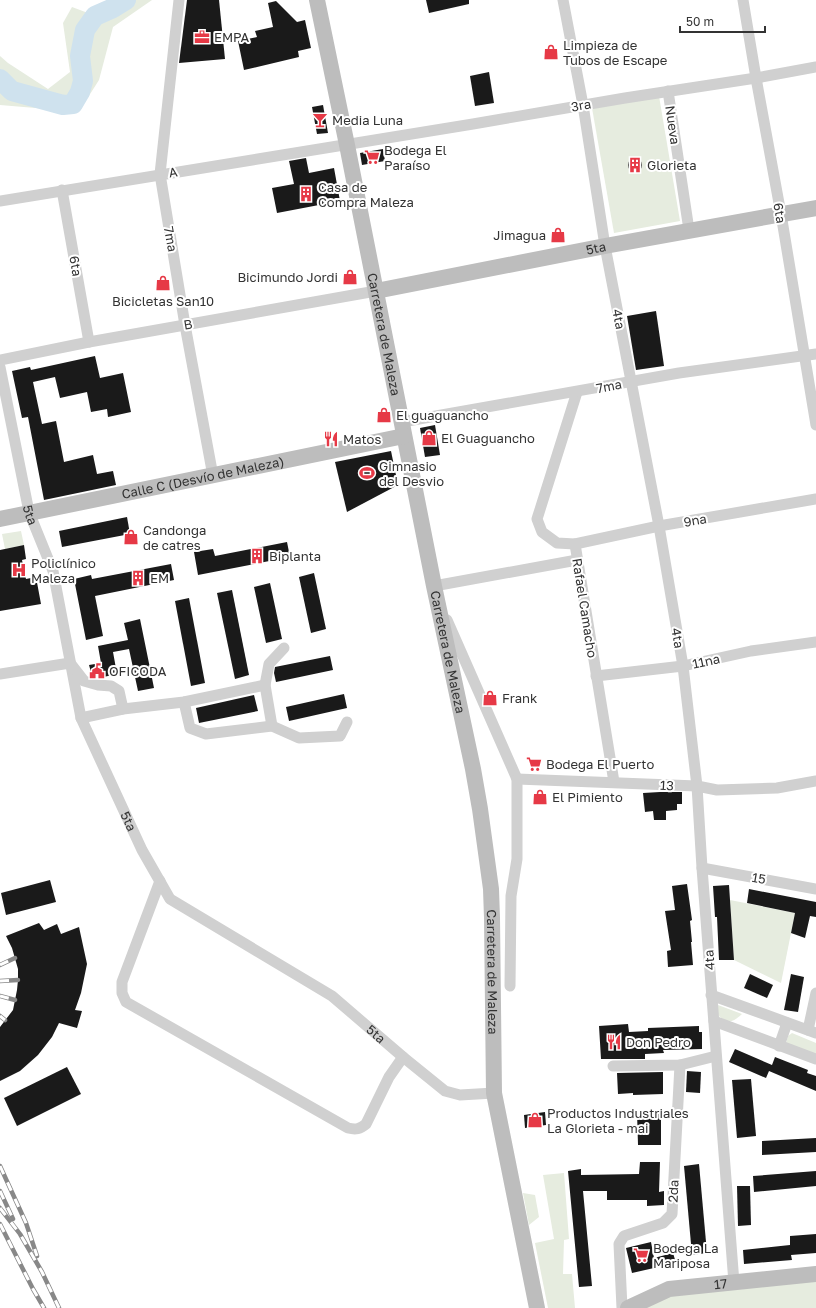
<svg xmlns="http://www.w3.org/2000/svg" width="816" height="1308" font-family="'Golos Text',sans-serif">
<style>
.green{fill:#e6ecdf}
.lines{fill:none;stroke-linecap:round;stroke-linejoin:round}
.river{stroke:#cfe2ee;stroke-width:20}
.building{fill:#1a1a1a}
.street{stroke:#d0d0d0;stroke-width:11}
.secondary{stroke:#bdbdbd;stroke-width:16}
.rail-casing{stroke:#888;stroke-width:4.5}
.rail{stroke:#fff;stroke-width:3;stroke-dasharray:9;stroke-linecap:butt}
.labels{text-anchor:middle;stroke-width:4;stroke-linejoin:round;paint-order:stroke}
.poi-label{font-size:13px;fill:#333;stroke:#fff;text-anchor:start}
.street-label{font-size:13px;fill:#333;stroke:#fff}
</style>
<rect width="100%" height="100%" fill="#fff"/>
<g class="green">
<path d="M109 0H152L113 27 99 80 85 102 71 111 0 105V56L8 63 48 89 70 72 63 23 72 7 88 13 105 5Z"/>
<path d="M659 96 680 221 614 233 592 108Z"/>
<path d="M21 531 24 545 5 549 2 534Z"/>
<path d="M730 900 795 913 781 983 734 960Z"/>
<path d="M718 1005 742 1014C733 1022 728 1025 718 1015Z"/>
<path d="M792 1033 816 1043V1054L786 1043 788 1036Z"/>
<path d="M564 1173 569 1239 564 1240 563 1274H572L575 1308H548L535 1243 554 1239 543 1175Z"/>
<path d="M523 1193 535 1195 539 1217 529 1225Z"/>
<path d="M816 1281V1308H644L669 1296Z"/>
</g>
<g class="lines">
<path class="river" d="M0 79 12 91 63 105 73 104 80 92 83 81 80 56 85 30 95 16 113 8 126 0"/>
</g>
<g class="building">
<path d="M187 0H219L225 59 179 63Z"/>
<path d="M426 0H469V4L429 13Z"/>
<path d="M276 1 297 22 305 20 311 48 298 51 299 57 244 70 238 41 257 37 255 31 273 27 268 3Z"/>
<path d="M489 72 494 103 475 106 470 76Z"/>
<path d="M323 105 328 133 317 134 312 107Z"/>
<path d="M383 149 385 161 362 165 360 153Z"/>
<circle cx="635" cy="165" r="7"/>
<path d="M306 158 309 173 334 168 340 201 277 213 272 188 294 184 289 161Z"/>
<path d="M656 311 664 366 636 370 627 316Z"/>
<path d="M95 356 100 378 123 373 131 412 108 417 107 409 91 412 87 392 60 398 55 377 33 382 42 424 56 421 64 462 93 455 97 474 113 471 116 485 44 500 28 417 22 418 12 371 30 367 31 370Z"/>
<path d="M435 425 440 455 425 457 420 428Z"/>
<path d="M391 451 398 485 347 512 335 462Z"/>
<path d="M127 517 130 534 62 547 59 531Z"/>
<path d="M287 542 290 557 198 575 194 552 213 549 215 556Z"/>
<path d="M24 545 26 559 22 560 26 579 36 577 41 604 0 611V550Z"/>
<path d="M171 564 174 580 95 596 103 636 86 640 74 579 91 575 92 579Z"/>
<path d="M314 573 326 629 311 633 299 577Z"/>
<path d="M270 583 282 639 266 643 254 587Z"/>
<path d="M232 590 249 675 235 679 217 593Z"/>
<path d="M189 598 205 683 191 686 175 601Z"/>
<path d="M140 619 154 688 138 691 129 649 113 652 117 674 99 678 92 676 89 665 101 663 98 646 128 640 124 623Z"/>
<path d="M330 656 333 670 276 682 274 673 275 667Z"/>
<path d="M344 694 347 708 289 721 286 707Z"/>
<path d="M254 695 258 711 199 723 196 708Z"/>
<path d="M660 792H682V804H677V810L666 811V820H654L653 811 645 812 643 793Z"/>
<path d="M50 880 56 902 6 915 1 893Z"/>
<path d="M687 884 692 920 690 921 692 942H691L693 965 668 967 667 951 671 950 665 911 675 910 672 886Z"/>
<path d="M729 885 734 960H719L717 917H715L713 886Z"/>
<path d="M749 889 816 902V917L810 916 805 938 791 933 795 913 747 903Z"/>
<path d="M39 923 44 930 57 924 61 934 79 927 87 964 81 993 75 1010 82 1011 77 1028 59 1023 52 1037 38 1055 20 1071 0 1081V1027L13 1010 17 990 18 980V969L12 948 6 936Z"/>
<path d="M750 974 773 985 767 998 744 988Z"/>
<path d="M791 974 804 977 798 1012 784 1010Z"/>
<path d="M628 1024 629 1032 648 1031V1028L699 1026V1032H702V1049L663 1050 664 1053 645 1054V1059H601L599 1026Z"/>
<path d="M735 1049 772 1065 775 1057 808 1070 807 1073 816 1076V1091L769 1071 766 1078 729 1062Z"/>
<path d="M67 1067 81 1094 17 1126 4 1098Z"/>
<path d="M687 1071 701 1072 700 1093 686 1092Z"/>
<path d="M663 1072V1094L633 1095V1093L618 1094 617 1073Z"/>
<path d="M751 1079 756 1136 737 1138 732 1080Z"/>
<path d="M545 1112 546 1125 525 1128 524 1115Z"/>
<path d="M637 1112H661V1145H638Z"/>
<path d="M816 1138V1152L762 1155V1141Z"/>
<path d="M640 1162H660L659 1192 664 1191V1205L647 1206V1200H607V1191H583L592 1286 579 1287 568 1171 581 1169V1175L639 1174Z"/>
<path d="M699 1164 707 1253 692 1255 684 1166Z"/>
<path d="M816 1171V1186L754 1192 753 1176Z"/>
<path d="M737 1186H750L751 1225 738 1226Z"/>
<path d="M816 1234V1253L791 1255 792 1260 744 1264 743 1250 790 1245V1236Z"/>
<path d="M651 1242 654 1258 673 1253 676 1263 632 1273 626 1248Z"/>
</g>
<g class="lines">
<g class="street">
<path d="M179 0 160 174 185 325 213 476"/>
<path d="M563 0 583 105 605 246 659 526 683 666 697 786 702 868 734 1283"/>
<path d="M743 0 756 78 781 214 816 425"/>
<path d="M668 91 689 230"/>
<path d="M62 190 89 342"/>
<path d="M0 201 473 124 625 98 756 78 816 67"/>
<path d="M0 360 89 342 376 291"/>
<path id="s1" d="M0 367 29 512 53 571 81 718 142 850 170 899 332 996 403 1057 445 1091 460 1095 494 1093"/>
<path d="M577 392 537 519 542 532 557 543 575 544 659 526 816 499"/>
<path d="M402 422 679 373 816 354"/>
<path d="M575 544 614 782"/>
<path d="M434 586 577 560"/>
<path d="M447 620 517 779V859L511 896 510 986"/>
<path d="M0 674 70 663 84 681 98 685 111 686 119 691 123 709"/>
<path d="M596 676 683 666 751 651 816 642"/>
<path d="M184 702 190 728 206 734 272 726 299 738 340 736 347 722"/>
<path d="M81 718 123 709 184 702 265 685"/>
<path d="M272 726 265 685 269 664 284 648"/>
<path d="M517 779 697 786 717 790 777 788 816 781"/>
<path d="M702 868 816 889"/>
<path d="M160 881 122 982V993L126 1002 348 1128C356 1130 360 1129 366 1124L389 1077 403 1057"/>
<path d="M711 995 816 1033"/>
<path d="M714 1021 816 1059"/>
<path d="M808 1030 816 993"/>
<path d="M779 1046 787 1023"/>
<path d="M613 1066 680 1065 716 1056"/>
<path d="M622 1308 619 1244 624 1236 663 1223 672 1214 680 1065"/>
</g>
<g class="secondary">
<path id="s2" d="M317 0 347 145 434 586 473 769 480 809 491 889 492 918 494 1093 537 1308"/>
<path id="s3" d="M376 291 605 246 816 208"/>
<path id="s4" d="M0 519 404 436"/>
<path id="s5" d="M628 1308 669 1289 816 1274"/>
</g>
<g class="rail-casing">
<g id="rail">
<path d="M0 965 15 958"/>
<path d="M0 981 18 980"/>
<path d="M0 996 15 1000"/>
<path d="M0 1016 5 1020"/>
<path d="M0 1166 26 1223 37 1256"/>
<path d="M0 1191 13 1219"/>
<path d="M0 1208 20 1234 42 1272 59 1308"/>
<path d="M0 1224 33 1289 44 1308"/>
</g>
</g>
<use href="#rail" class="rail"/>
</g>
<defs>
<g id="office-bare" transform="scale(1.2)"><path d="M-6-3h4V-5.5h4V-3h4V5H-6ZM-1-4.5V-3h2v-1.5ZM-6 0V1H6V0Z" fill="#e63946" stroke="#fff" stroke-width="2.5" paint-order="stroke"/></g>
<g id="shop-bare" transform="scale(1.2)"><path d="M-5-2.5h2.3a2.7 3.5 0 0 1 5.4 0H5L5.5 6h-11ZM-1.5-2.5h3a1.5 2.3 0 0 0-3 0Z" fill="#e63946" stroke="#fff" stroke-width="2.5" paint-order="stroke"/></g>
<g id="bar-bare" transform="scale(1.2)"><path d="M-6-5H6L.8 .8V4.5H3.5V6h-7V4.5H-.8V.8Z" fill="#e63946" stroke="#fff" stroke-width="2.5" paint-order="stroke"/></g>
<g id="supermarket-bare" transform="scale(1.2)"><path d="M-6-5.5h2.5l.6 2H6L4.5 2H-2.5L-4.4-4H-6ZM-1.5 3.2a1.3 1.3 0 1 0 .1 0ZM3 3.2a1.3 1.3 0 1 0 .1 0Z" fill="#e63946" stroke="#fff" stroke-width="2.5" paint-order="stroke"/></g>
<g id="building-bare" transform="scale(1.2)"><path d="M-4-6H4V6H1V3H-1V6H-4ZM-2.5-4.3h1.7v1.8h-1.7ZM.8-4.3h1.7v1.8H.8ZM-2.5-1h1.7V.8h-1.7ZM.8-1h1.7V.8H.8Z" fill="#e63946" stroke="#fff" stroke-width="2.5" paint-order="stroke"/></g>
<g id="restaurant-bare" transform="scale(1.2)"><path d="M-5-6h1v4h1v-4h1v4h1v-4h1v5L-1.5 .5V6h-2V.5L-5-1ZM5-6V6H3V1.5H1.5Q1.5-4 5-6Z" fill="#e63946" stroke="#fff" stroke-width="2.5" paint-order="stroke"/></g>
<g id="stadium-bare" transform="scale(1.2)"><path d="M0-5a6.5 5 0 1 0 0 10a6.5 5 0 1 0 0-10ZM-3.5-1.8h7v3.6h-7Z" fill="#e63946" stroke="#fff" stroke-width="2.5" paint-order="stroke"/></g>
<g id="hospital-bare" transform="scale(1.2)"><path d="M-5-5h3v3.5h4V-5h3V5h-3V1.5h-4V5h-3Z" fill="#e63946" stroke="#fff" stroke-width="2.5" paint-order="stroke"/></g>
<g id="civic-bare" transform="scale(1.2)"><path d="M-.6-6.5H3V-4.5H.6V-3L4-1V1h2V6H-6V1h2V-1L-.6-3ZM-1.2 2.5V6h2.4V2.5Z" fill="#e63946" stroke="#fff" stroke-width="2.5" paint-order="stroke"/></g>
</defs>
<g fill-rule="evenodd">
<use href="#office-bare" x="202" y="37"/>
<use href="#shop-bare" x="551" y="52"/>
<use href="#bar-bare" x="320" y="120"/>
<use href="#supermarket-bare" x="372" y="157"/>
<use href="#building-bare" x="635" y="165"/>
<use href="#building-bare" x="306" y="194"/>
<use href="#shop-bare" x="558" y="235"/>
<use href="#shop-bare" x="350" y="277"/>
<use href="#shop-bare" x="163" y="283"/>
<use href="#shop-bare" x="384" y="415"/>
<use href="#shop-bare" x="429" y="438"/>
<use href="#restaurant-bare" x="331" y="439"/>
<use href="#stadium-bare" x="367" y="473"/>
<use href="#shop-bare" x="131" y="537"/>
<use href="#building-bare" x="257" y="556"/>
<use href="#hospital-bare" x="19" y="570"/>
<use href="#building-bare" x="138" y="578"/>
<use href="#civic-bare" x="97" y="671"/>
<use href="#shop-bare" x="490" y="698"/>
<use href="#supermarket-bare" x="534" y="764"/>
<use href="#shop-bare" x="540" y="797"/>
<use href="#restaurant-bare" x="614" y="1042"/>
<use href="#shop-bare" x="535" y="1120"/>
<use href="#supermarket-bare" x="641" y="1255"/>
</g>
<g class="labels">
<g class="poi-label">
<text x="214" y="42">EMPA</text>
<text x="563" y="50">Limpieza de<tspan x="563" dy="15">Tubos de Escape</tspan></text>
<text x="332" y="125">Media Luna</text>
<text x="384" y="155">Bodega El<tspan x="384" dy="15">Paraíso</tspan></text>
<text x="647" y="170">Glorieta</text>
<text x="318" y="192">Casa de<tspan x="318" dy="15">Compra Maleza</tspan></text>
<text x="546" y="240" text-anchor="end">Jimagua</text>
<text x="338" y="282" text-anchor="end">Bicimundo Jordi</text>
<text x="163" y="306" text-anchor="middle">Bicicletas San10</text>
<text x="396" y="420">El guaguancho</text>
<text x="441" y="443">El Guaguancho</text>
<text x="343" y="444">Matos</text>
<text x="379" y="471">Gimnasio<tspan x="379" dy="15">del Desvio</tspan></text>
<text x="143" y="535">Candonga<tspan x="143" dy="15">de catres</tspan></text>
<text x="269" y="561">Biplanta</text>
<text x="31" y="568">Policlínico<tspan x="31" dy="15">Maleza</tspan></text>
<text x="150" y="583">EM</text>
<text x="109" y="676">OFICODA</text>
<text x="502" y="703">Frank</text>
<text x="546" y="769">Bodega El Puerto</text>
<text x="552" y="802">El Pimiento</text>
<text x="626" y="1047">Don Pedro</text>
<text x="547" y="1118">Productos Industriales<tspan x="547" dy="15">La Glorieta - mai</tspan></text>
<text x="653" y="1253">Bodega La<tspan x="653" dy="15">Mariposa</tspan></text>
</g>
<g class="street-label">
<text transform="translate(581 105) rotate(-10)" y="5">3ra</text>
<text transform="translate(673 125) rotate(82)" y="5">Nueva</text>
<text transform="translate(173 172) rotate(-9)" y="5">A</text>
<text transform="translate(780 213) rotate(80)" y="5">6ta</text>
<text transform="translate(171 239) rotate(80)" y="5">7ma</text>
<text dy="5" stroke="none"><textPath href="#s3" startOffset="224">5ta</textPath></text>
<text transform="translate(76 266) rotate(80)" y="5">6ta</text>
<text transform="translate(619 319) rotate(79)" y="5">4ta</text>
<text transform="translate(188 324) rotate(-10)" y="5">B</text>
<text dy="5" stroke="none"><textPath href="#s2" startOffset="341">Carretera de Maleza</textPath></text>
<text transform="translate(609 386) rotate(-11)" y="5">7ma</text>
<text dy="5" stroke="none"><textPath href="#s4" startOffset="207">Calle C (Desvío de Maleza)</textPath></text>
<text dy="5" stroke="none"><textPath href="#s1" startOffset="151">5ta</textPath></text>
<text transform="translate(695 520) rotate(-10)" y="5">9na</text>
<text transform="translate(585 608) rotate(81)" y="5">Rafael Camacho</text>
<text transform="translate(678 638) rotate(80)" y="5">4ta</text>
<text dy="5" stroke="none"><textPath href="#s2" startOffset="665">Carretera de Maleza</textPath></text>
<text transform="translate(706 661) rotate(-12)" y="5">11na</text>
<text transform="translate(667 785) rotate(3)" y="5">13</text>
<text dy="5" stroke="none"><textPath href="#s1" startOffset="475">5ta</textPath></text>
<text transform="translate(759 878) rotate(10)" y="5">15</text>
<text transform="translate(709 960) rotate(-94)" y="5">4ta</text>
<text dy="5" stroke="none"><textPath href="#s2" startOffset="989">Carretera de Maleza</textPath></text>
<text dy="5" stroke="none"><textPath href="#s1" startOffset="810">5ta</textPath></text>
<text transform="translate(673 1191) rotate(-87)" y="5">2da</text>
<text dy="5" stroke="none"><textPath href="#s5" startOffset="97">17</textPath></text>
</g>
</g>
<path d="M680 26v6h85v-6" fill="none" stroke="#333333" stroke-width="2"/>
<text x="686" y="26" font-size="12" fill="#333333" stroke="#ffffff" stroke-width="3" paint-order="stroke">50 m</text>
</svg>
